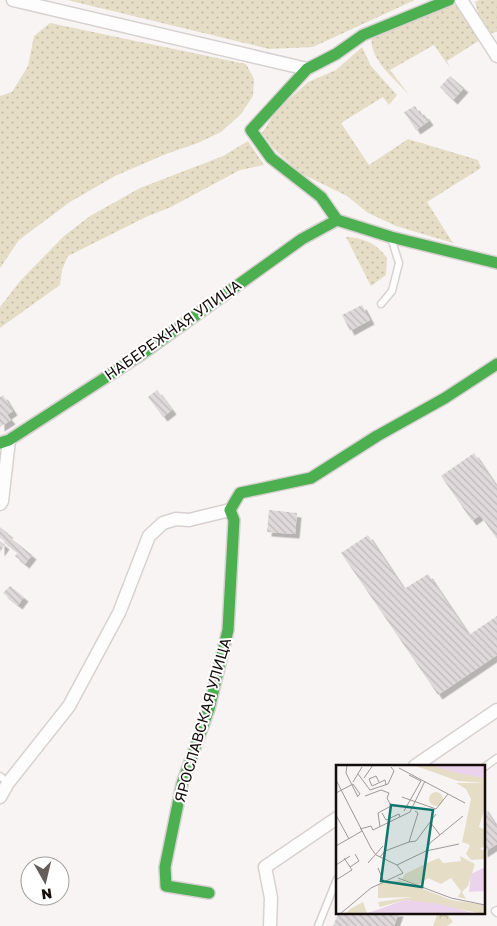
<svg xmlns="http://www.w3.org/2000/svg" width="497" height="926" font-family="'Golos Text',sans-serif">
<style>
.grass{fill:url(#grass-dots)}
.park{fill:url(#park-crowns)}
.building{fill:url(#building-back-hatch);filter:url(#shadow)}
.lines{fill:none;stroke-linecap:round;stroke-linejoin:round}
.lane-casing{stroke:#d8d1d1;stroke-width:9}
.street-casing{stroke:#d8d1d1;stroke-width:15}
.fast-casing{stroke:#d8d1d1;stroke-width:14}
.lane{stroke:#fefdfd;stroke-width:6}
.street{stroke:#fefdfd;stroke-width:12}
.fast{stroke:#4caf50;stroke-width:11}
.labels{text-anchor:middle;stroke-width:4;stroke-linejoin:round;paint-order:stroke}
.street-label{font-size:15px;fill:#150d0c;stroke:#fff}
.inset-road{fill:none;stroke:#9e9897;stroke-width:1}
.view{fill:#0f766e;fill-opacity:0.15;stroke:#0f766e;stroke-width:2.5}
.inset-edge{fill:none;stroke:#150d0c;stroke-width:2.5}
</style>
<defs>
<pattern id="grass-dots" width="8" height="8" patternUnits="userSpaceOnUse" patternTransform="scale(1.25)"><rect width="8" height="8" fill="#e6ddc7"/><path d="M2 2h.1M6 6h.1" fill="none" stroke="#c4bcaa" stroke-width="1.8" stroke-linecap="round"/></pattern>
<pattern id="park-crowns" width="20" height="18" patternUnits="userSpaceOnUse" patternTransform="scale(1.25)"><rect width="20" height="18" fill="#e6ddc7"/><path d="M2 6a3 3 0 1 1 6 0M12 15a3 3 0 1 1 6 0" fill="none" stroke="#c4bcaa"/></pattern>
<pattern id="building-back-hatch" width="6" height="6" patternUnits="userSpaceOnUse" patternTransform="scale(1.25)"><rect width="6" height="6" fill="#e0d9db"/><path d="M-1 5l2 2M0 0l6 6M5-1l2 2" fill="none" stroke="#bfb9bb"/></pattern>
<filter id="shadow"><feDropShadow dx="4.5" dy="4.5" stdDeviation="0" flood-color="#0004"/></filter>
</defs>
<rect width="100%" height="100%" fill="#f9f4f4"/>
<g class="grass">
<path d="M67 0H415L313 47 269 49Z"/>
<path d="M479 0H497V32L491 33 480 19 475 2Z"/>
<path d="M457 4 480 40 447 61 450 68 434 45 390 70 410 96C397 81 367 58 372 36Z"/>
<path d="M50 23 246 64 254 79 253 96 241 114 221 132 198 143 166 154 115 176 70 202 19 240 0 268V96L12 92 28 66 34 36Z"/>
<path d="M362 47 371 66 397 95 389 105 383 97 341 123 369 165 408 139 478 160 481 168 427 202 453 243 396 226 368 213 347 196 300 173 273 148 262 133 277 110 308 82 336 70Z"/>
<path d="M248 141 264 165 240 170 171 207 146 217 68 256 62 270 60 285 0 328V307L21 280 64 236 90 216 140 188 223 156Z"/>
<path d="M346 237C364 238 376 243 387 258L386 275 371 286Z"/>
</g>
<path class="park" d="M438 912H446L453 922 447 926H433Z"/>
<g class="building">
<path d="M450 76 464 88 453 100 440 87Z"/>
<path d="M415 106 421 116 424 114 429 121 416 130 404 112Z"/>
<path d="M362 305 370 320 350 331 342 315Z"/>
<path d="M157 390 172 410 163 417 148 397Z"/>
<path d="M3 395 13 411 7 415 11 420 0 427V397Z"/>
<path d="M474 453 497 487V539L480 515 472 521 441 476Z"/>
<path d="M269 510 297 513 295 534 267 532Z"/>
<path d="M0 527 9 534 7 535 32 555 25 564 15 556 18 552 0 538Z"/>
<path d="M368 535 404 589 428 574 469 635 497 616V655L438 695 341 553Z"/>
<path d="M0 541 5 545 0 552Z"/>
<path d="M10 586 24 597 18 605 3 593Z"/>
<path d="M483 806 497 827V844L483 853Z"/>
<path d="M339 912H399L394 926H333Z"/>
</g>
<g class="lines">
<g class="lane-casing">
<g id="lane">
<path d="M381 304 392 291 399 263 392 241"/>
<path d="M483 768 497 758"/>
<path d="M0 776 8 783"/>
<path d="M497 910 495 911 497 913"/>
<path d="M318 926 337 879"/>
</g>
</g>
<g class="street-casing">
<g id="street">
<path d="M13 0 307 69"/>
<path d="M461 0 497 56"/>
<path d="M0 504 2 501 9 440"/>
<path d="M415 766 497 710"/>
<path d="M0 797 8 783 69 706 119 613 149 536 163 523 176 519 189 520 230 510"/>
<path d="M270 926 271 898 265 867 337 818"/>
</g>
</g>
<g class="fast-casing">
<g id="fast">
<path d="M449 0 363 35 336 54 307 69 251 130 271 158 321 197 337 220 391 237 497 263"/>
<path d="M0 443 9 440 142 354 302 239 337 220"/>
<path d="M209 893 166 886 165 867 182 784 209 709 228 630 234 520 230 510 240 493 311 478 377 436 445 398 497 364"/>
</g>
</g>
<use href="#lane" class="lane"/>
<use href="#street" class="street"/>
<use href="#fast" class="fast"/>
</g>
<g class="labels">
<g class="street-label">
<text transform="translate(173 330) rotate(-35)" y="5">НАБЕРЕЖНАЯ УЛИЦА</text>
<text transform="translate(203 720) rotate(-74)" y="5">ЯРОСЛАВСКАЯ УЛИЦА</text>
</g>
</g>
<g transform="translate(336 765)">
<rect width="149" height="149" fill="#f9f4f4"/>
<path d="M120 18H149V42L143 62 149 65V81L144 84 149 86V94L135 95 130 89 134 80 126 77 135 34 130 24ZM124 91 139 99 132 121 126 127 130 134 122 132 125 126 115 113 105 119 92 113 82 120 66 114 69 109 93 97 103 93 107 98 125 96ZM64 115 115 135 149 140V149L69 135 44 142 42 137 77 132 42 133V119ZM27 137 31 148 10 149 14 144Z" fill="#e6ddc7"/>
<path d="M77 0H95L139 10 149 13V18L122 16Z" fill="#e6ddc7"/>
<path d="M93 34a7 7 0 1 1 14 0a7 7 0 1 1-14 0Z" fill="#e6ddc7"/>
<path d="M95 0H149V13L121 8ZM149 102V126L133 127 135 109ZM69 135 104 139 140 149H29Z" fill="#ebd3eb"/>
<path class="inset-road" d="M11 0 10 8 22 32M63 3 129 38M22 9 34 25 52 19 58 6 55 2M28 13 37 0M0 15 35 83 40 90 61 100 67 108 35 123 4 149M17 17 26 2M43 17 40 11 33 14 36 21 49 15 50 20M0 28 17 19 24 29 22 31M29 31 45 25 53 28 51 33 55 41 42 48 44 62M66 32 100 44 112 29M68 46 85 16 73 10M46 48 50 55 63 49 64 52M0 50 13 74M94 57 104 70M24 64 35 61 37 65 74 47 89 16M73 77 80 76 100 49M0 81 26 66M90 86 94 78 127 51M44 92 49 86 73 77 82 48 79 46M8 93 14 102 23 96 19 89M32 98 47 81M0 100 14 91M61 100 90 86 123 79M42 103 48 117M62 113 115 133 149 140M0 115 16 105 14 102"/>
<path class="view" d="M55 40 97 45 86 122 45 116Z"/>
<rect width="149" height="149" class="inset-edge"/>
</g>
<g transform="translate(45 881) rotate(172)"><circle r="24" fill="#ffffff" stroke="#a19e9e"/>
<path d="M0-4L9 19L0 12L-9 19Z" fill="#655e5d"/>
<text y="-8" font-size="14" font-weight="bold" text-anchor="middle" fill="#150d0c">N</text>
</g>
</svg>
